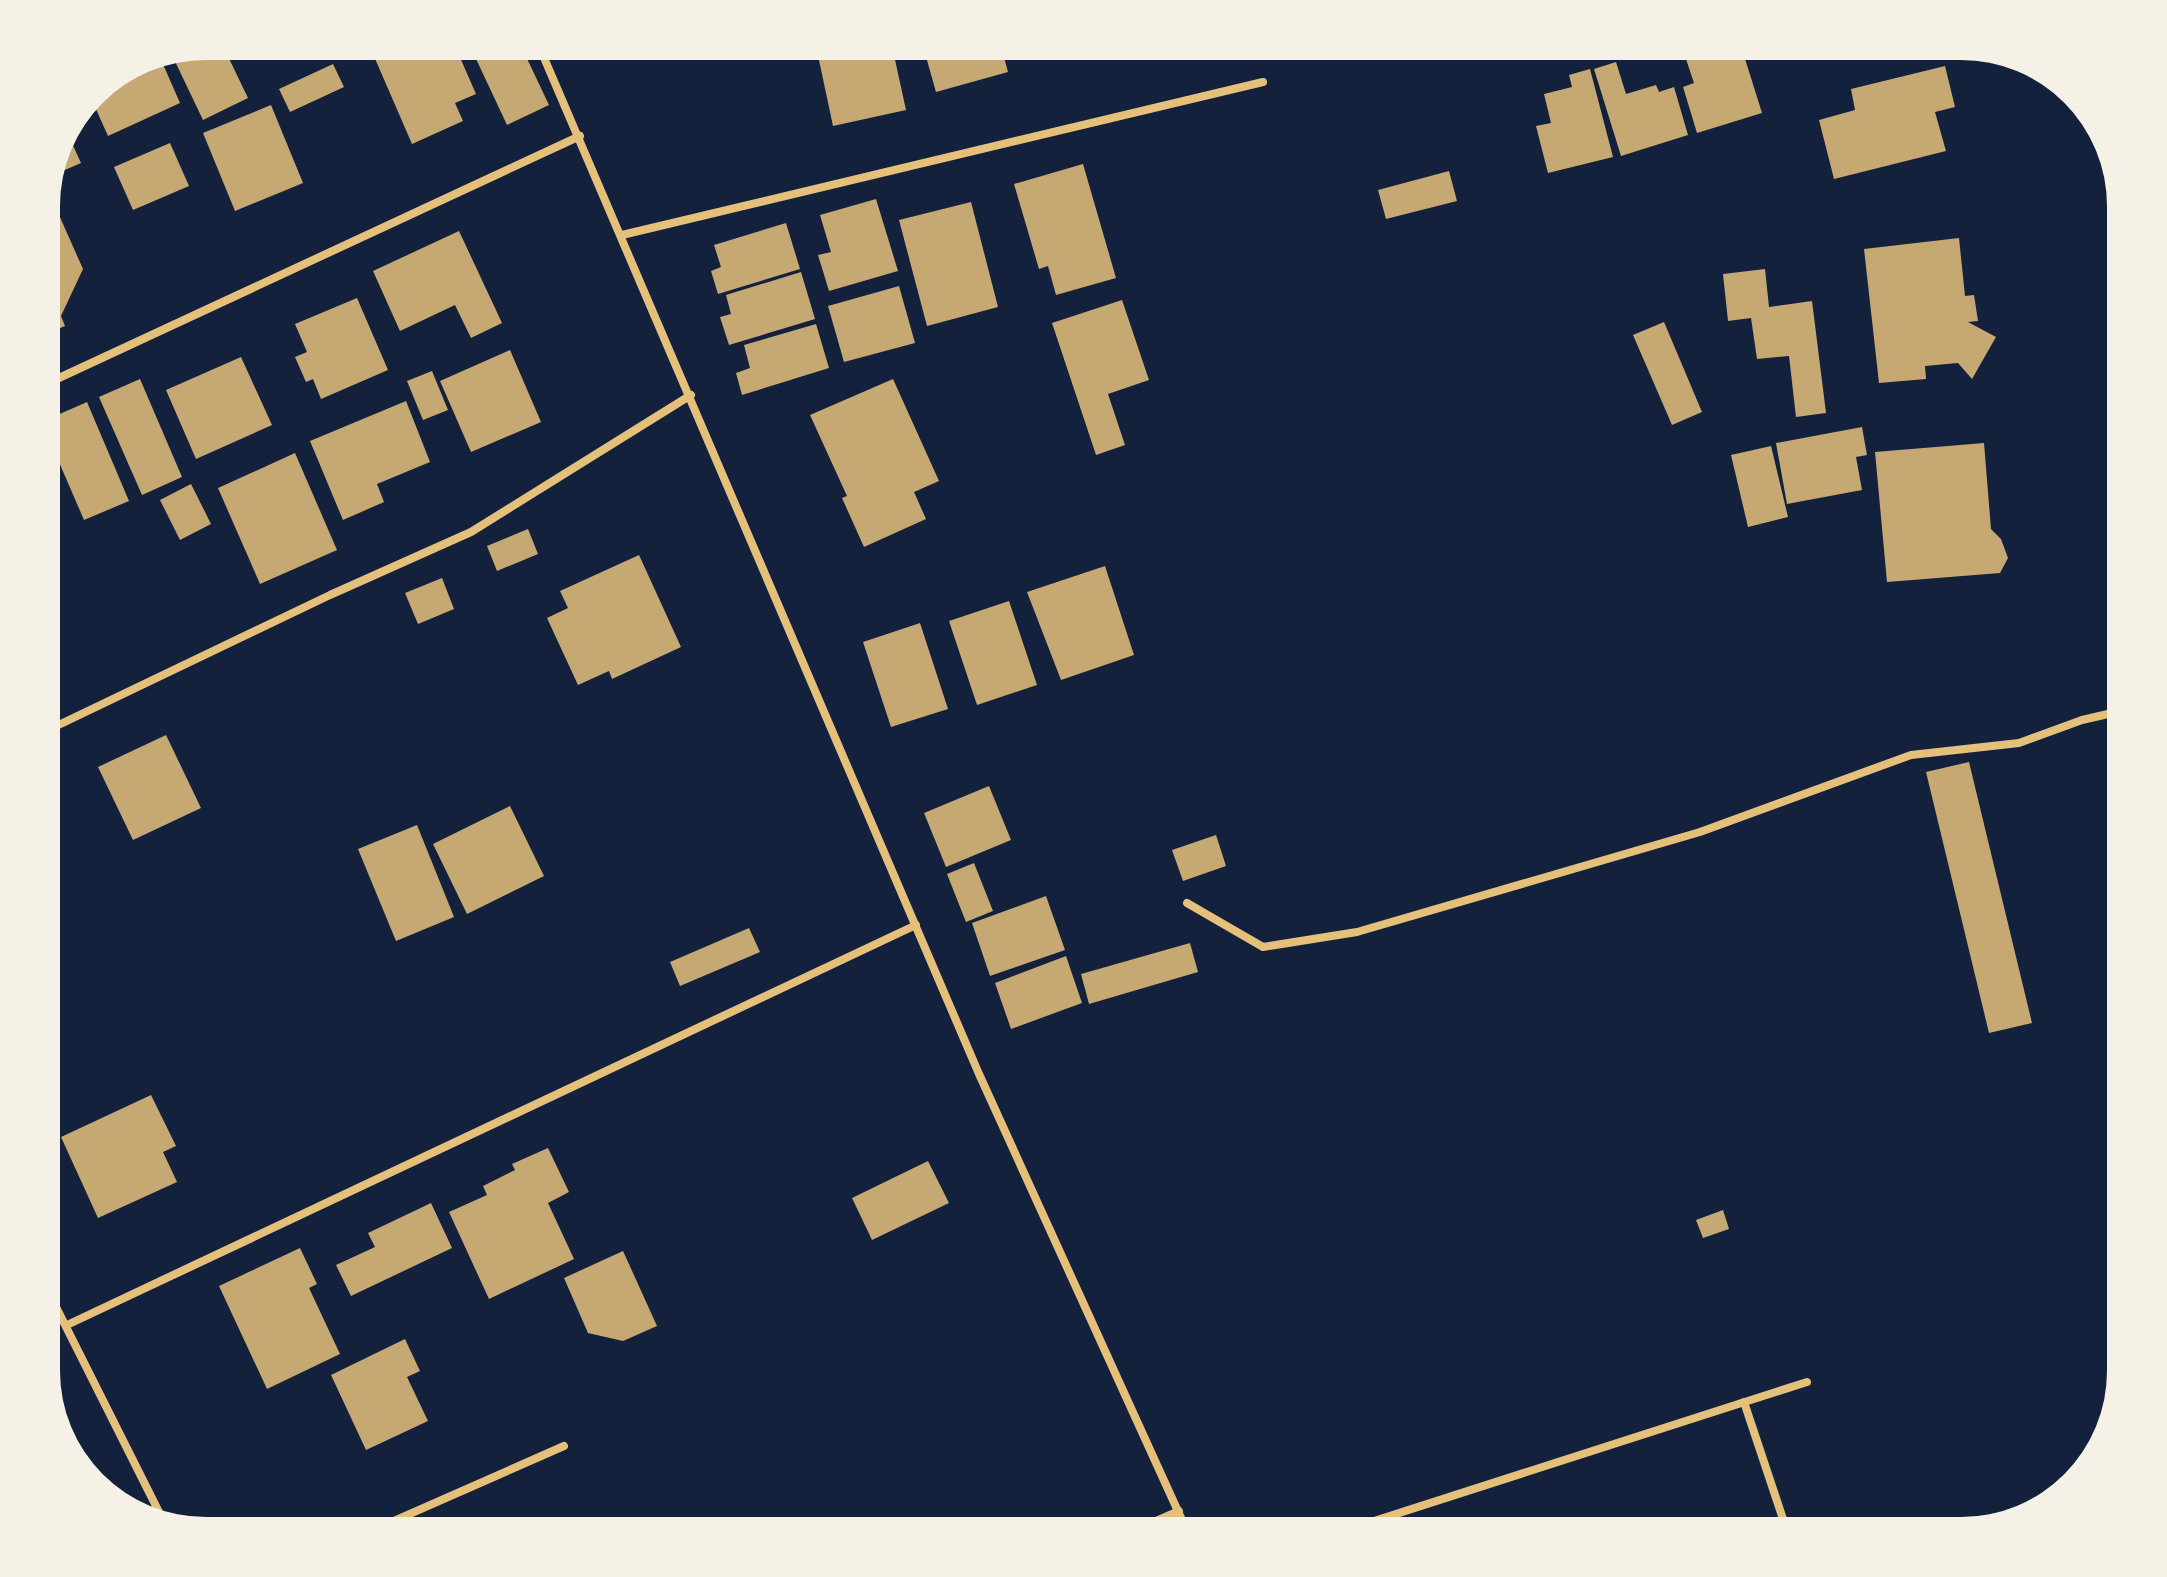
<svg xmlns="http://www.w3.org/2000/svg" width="2167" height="1577" font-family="'Fira Sans Condensed',sans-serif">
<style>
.building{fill:#c6a872}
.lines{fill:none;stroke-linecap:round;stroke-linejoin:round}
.minor{stroke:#e5c07b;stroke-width:8}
</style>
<rect width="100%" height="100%" fill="#14213d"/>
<g class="building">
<path d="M206 46H223L248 98 203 120 171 53Z"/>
<path d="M392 46H455L476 94 455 103 463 121 412 144 373 54Z"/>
<path d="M470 46H521L549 105 507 125Z"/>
<path d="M816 46H892L906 110 833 126Z"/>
<path d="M923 46H1001L1008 72 936 92Z"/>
<path d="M1716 46H1741L1762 113 1697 133 1683 87 1694 83 1686 59 1717 49Z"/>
<path d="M159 55 180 103 108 136 91 98 100 86 145 58Z"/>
<path d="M1616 62 1626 94 1656 85 1659 92 1674 87 1688 135 1621 156 1594 69Z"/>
<path d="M333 64 344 87 290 112 279 89Z"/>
<path d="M1945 66 1955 107 1935 112 1946 151 1834 179 1819 120 1855 110 1851 89Z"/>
<path d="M1590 69 1613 157 1548 173 1536 126 1551 123 1544 94 1572 87 1569 75Z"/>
<path d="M271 105 303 183 235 211 203 133Z"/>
<path d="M66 130 81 163 51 176 63 135Z"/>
<path d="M170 143 189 186 133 210 114 167Z"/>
<path d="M1083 164 1116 278 1056 295 1048 266 1039 269 1014 184Z"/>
<path d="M1449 171 1457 201 1386 219 1378 190Z"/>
<path d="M876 199 898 271 829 291 818 255 831 252 820 215Z"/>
<path d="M971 202 998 307 927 326 899 220Z"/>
<path d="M59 215 83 269 61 316 65 326 46 334V220Z"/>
<path d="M786 223 800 269 718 294 711 271 721 267 714 245Z"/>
<path d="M459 231 502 323 471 338 455 305 400 331 373 271Z"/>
<path d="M1959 238 1965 296 1974 295 1978 321 1968 322 1996 337 1972 379 1958 363 1925 366 1926 379 1879 383 1864 249Z"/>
<path d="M1765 269 1769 307 1812 301 1826 413 1796 417 1789 356 1757 359 1751 318 1728 321 1723 274Z"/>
<path d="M801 272 815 319 729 345 720 317 731 314 726 295Z"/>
<path d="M899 286 915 343 844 362 828 306Z"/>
<path d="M357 298 388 370 321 399 313 379 306 382 295 357 307 352 295 324Z"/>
<path d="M1122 300 1149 380 1108 394 1125 445 1096 455 1052 323Z"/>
<path d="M1664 322 1702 412 1672 425 1633 335Z"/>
<path d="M816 324 829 368 742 395 736 373 750 368 744 345Z"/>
<path d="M510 350 541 422 471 452 440 381Z"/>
<path d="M241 357 272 425 196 459 166 390Z"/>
<path d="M432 371 448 410 423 420 407 381Z"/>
<path d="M140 379 182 477 142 495 99 397Z"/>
<path d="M893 379 939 481 914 492 926 519 864 547 842 498 847 496 810 415Z"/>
<path d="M406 401 430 462 377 484 384 502 343 520 310 441Z"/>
<path d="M87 402 129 501 84 520 46 432V420Z"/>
<path d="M1862 427 1867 455 1856 457 1862 490 1787 504 1776 443Z"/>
<path d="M1984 443 1991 529 2001 539 2008 558 2000 573 1887 582 1875 452Z"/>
<path d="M1771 446 1788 517 1748 527 1731 455Z"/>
<path d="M295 453 337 550 260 584 218 488Z"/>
<path d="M191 484 211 524 180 540 160 500Z"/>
<path d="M528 529 538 554 497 571 487 546Z"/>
<path d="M639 555 681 647 612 679 609 671 578 685 547 618 568 608 560 591Z"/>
<path d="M1105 566 1134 655 1061 680 1027 592Z"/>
<path d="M442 578 454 609 418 624 405 593Z"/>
<path d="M1009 601 1037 685 977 705 949 621Z"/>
<path d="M920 623 948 709 891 727 863 642Z"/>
<path d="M166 735 201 808 133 840 98 767Z"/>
<path d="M1969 762 2032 1023 1989 1033 1926 772Z"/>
<path d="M989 786 1011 840 946 867 924 813Z"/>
<path d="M510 806 544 876 467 914 433 844Z"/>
<path d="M417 825 454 917 396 941 358 849Z"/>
<path d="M1216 835 1226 866 1183 881 1172 850Z"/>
<path d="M974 863 993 911 966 922 947 874Z"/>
<path d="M1046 896 1065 950 990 976 972 923Z"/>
<path d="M749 928 760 952 680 986 670 962Z"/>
<path d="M1190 943 1198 972 1089 1004 1081 974Z"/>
<path d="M1066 956 1082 1003 1011 1029 995 983Z"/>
<path d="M151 1095 176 1146 163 1152 177 1182 98 1218 61 1137Z"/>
<path d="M548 1148 569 1192 548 1203 574 1259 489 1299 449 1212 487 1195 483 1186 515 1170 512 1164Z"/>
<path d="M928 1161 949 1203 872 1240 852 1198Z"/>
<path d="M431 1203 452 1248 351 1296 336 1265 375 1247 368 1233Z"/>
<path d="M1723 1210 1729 1229 1703 1238 1696 1220Z"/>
<path d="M300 1248 317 1284 309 1288 340 1354 267 1389 219 1286Z"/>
<path d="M623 1251 657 1326 623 1341 588 1333 564 1278Z"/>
<path d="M405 1339 420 1371 407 1377 428 1421 366 1450 331 1375Z"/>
</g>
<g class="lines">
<g class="minor">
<path d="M539 46 979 1074 1187 1531"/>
<path d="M622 235 1263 82"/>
<path d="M46 384 580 136"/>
<path d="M46 731 330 595 471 532 691 395"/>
<path d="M1187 903 1263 947 1357 932 1700 832 1911 755 2019 743 2082 720 2121 711"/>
<path d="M46 1287 161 1516"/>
<path d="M67 1325 916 925"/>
<path d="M1744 1402 1787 1531"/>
<path d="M371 1531 564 1446"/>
<path d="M1133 1531 1179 1511"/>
<path d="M1343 1531 1807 1382"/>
</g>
</g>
<path d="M0 0H2167V1577H0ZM206 60H1961A146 146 0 0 1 2107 206V1371A146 146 0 0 1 1961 1517H206A146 146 0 0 1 60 1371V206A146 146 0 0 1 206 60Z" fill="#f6f1e7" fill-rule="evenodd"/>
</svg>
